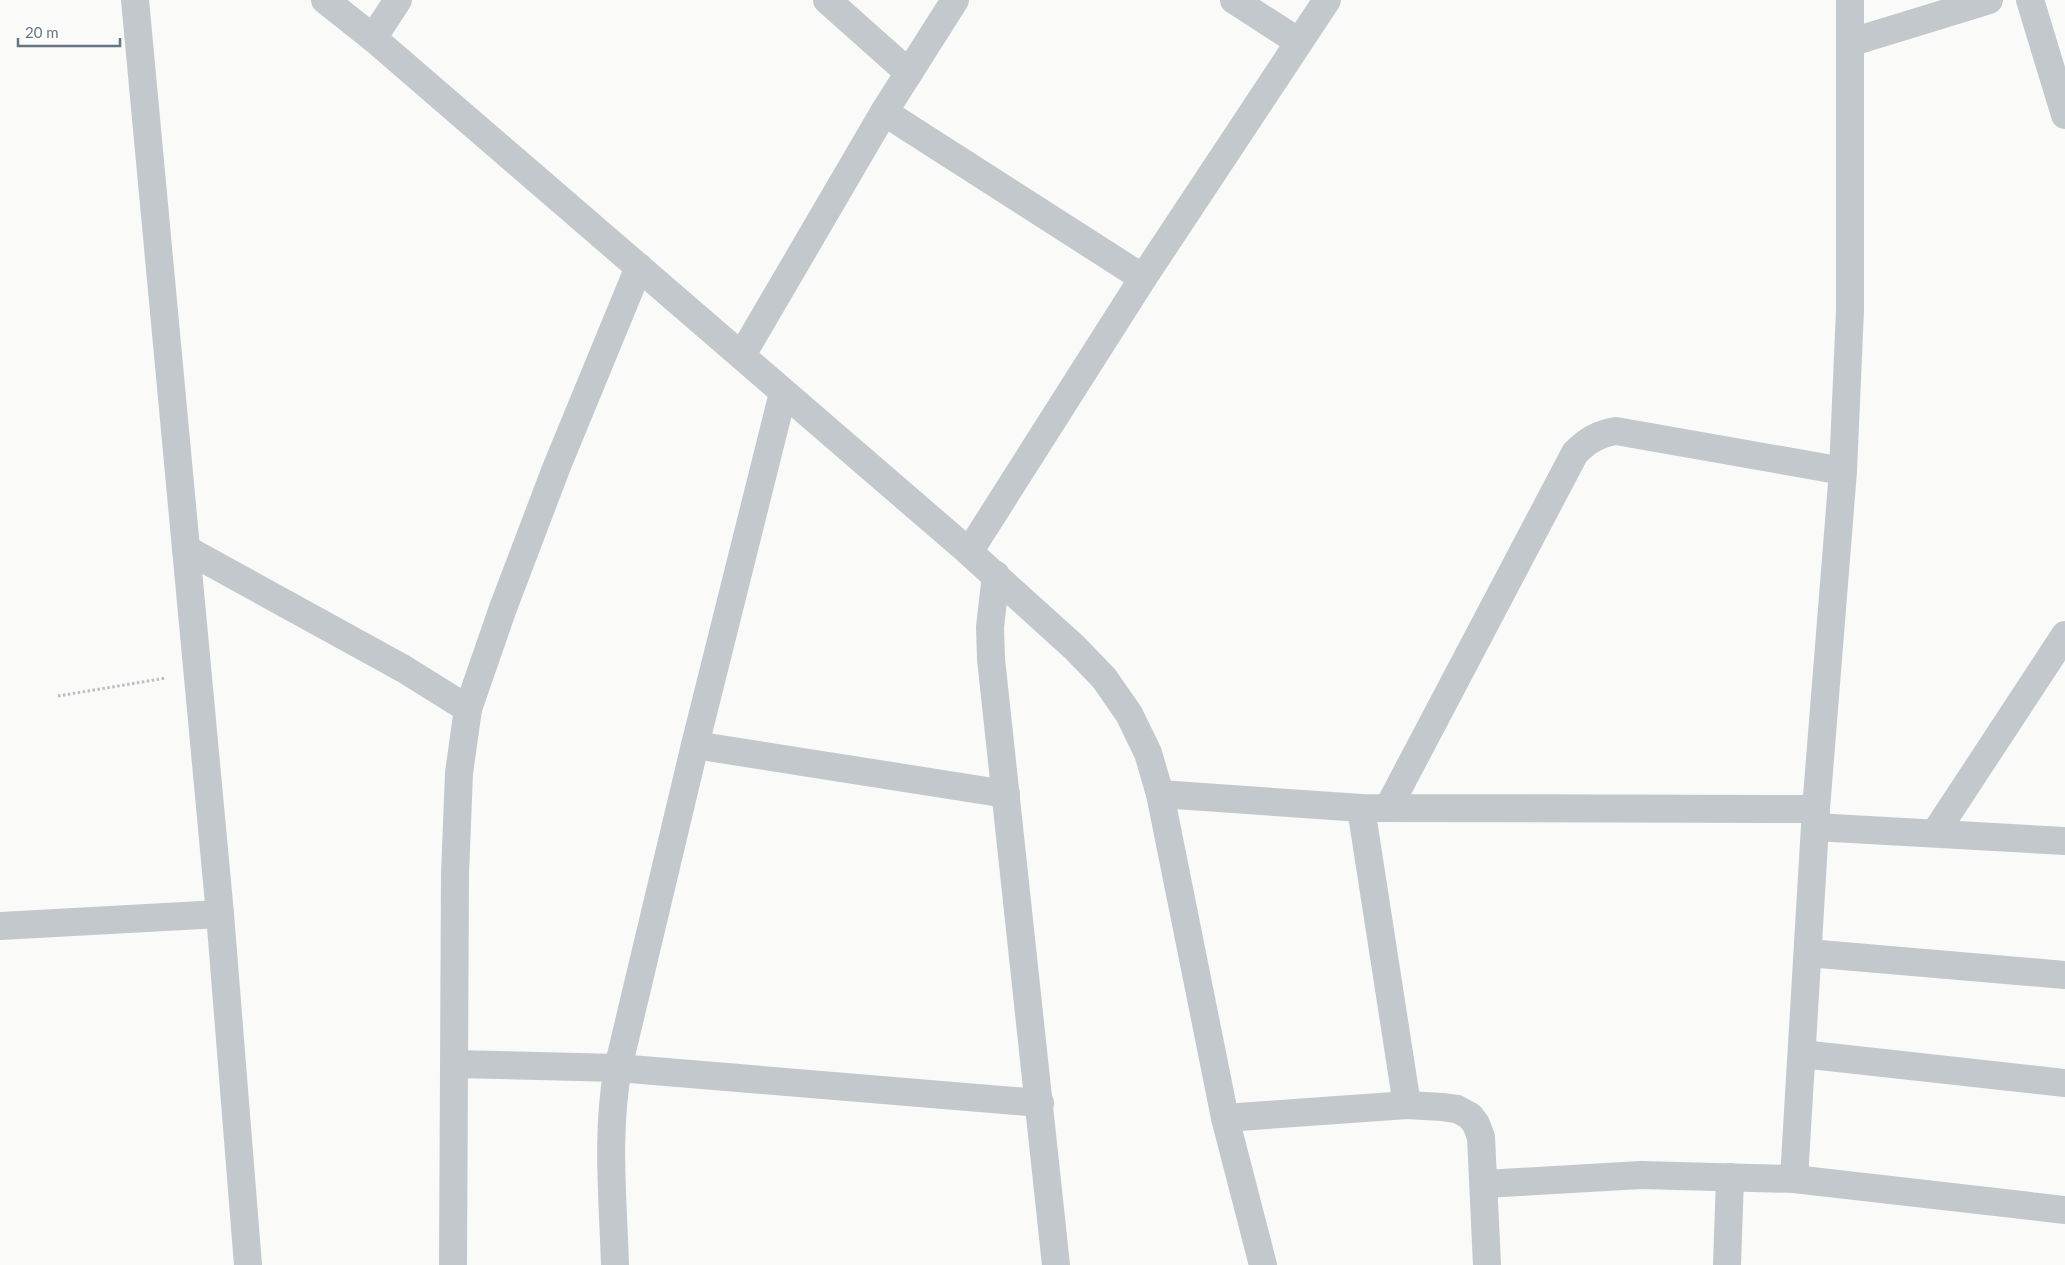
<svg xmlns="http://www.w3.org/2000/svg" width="2065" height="1265" font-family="Lato,sans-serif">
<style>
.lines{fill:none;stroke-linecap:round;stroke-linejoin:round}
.path{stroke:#bbbfc2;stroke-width:3;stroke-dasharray:2.5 2.5;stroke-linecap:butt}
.minor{stroke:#c3c8cc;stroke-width:28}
.tertiary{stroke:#c3c8cc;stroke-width:28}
</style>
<rect width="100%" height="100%" fill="#fafaf8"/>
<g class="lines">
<path class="path" d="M58 696 166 678"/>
<g class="minor">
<path d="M135 0 220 914 248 1265"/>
<path d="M827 0 909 73"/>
<path d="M1234 0 1299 42"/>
<path d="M2030 0 2065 115"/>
<path d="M373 38 398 0"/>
<path d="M1852 42 1989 0"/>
<path d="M884 112 1143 278"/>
<path d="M742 355 884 112 955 0"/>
<path d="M186 549 404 669 468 709"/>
<path d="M969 552 1143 278 1327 0"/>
<path d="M996 575 990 627 991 659 1056 1265"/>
<path d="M695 745 1006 794"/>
<path d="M1160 794 1361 808 1816 809"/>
<path d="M1361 808 1407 1105"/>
<path d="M1388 808 1575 453C1588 440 1598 434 1616 431L1843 471"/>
<path d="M1815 827 2065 841"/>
<path d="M1935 833 2065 635"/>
<path d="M0 926 220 914"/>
<path d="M1808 953 2065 975"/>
<path d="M1802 1054 2065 1083"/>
<path d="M454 1064 618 1068 1040 1103"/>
<path d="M1225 1118 1407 1105 1442 1107 1457 1109 1470 1116 1476 1124 1481 1137 1487 1265"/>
<path d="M1794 1179 1816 809 1843 471 1850 310V0"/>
<path d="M1485 1184 1641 1175 1794 1179 2065 1210"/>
<path d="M453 1265 455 874 459 773 468 709 503 608 557 466 639 267"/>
<path d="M615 1265C613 1200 606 1132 618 1068L695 745 783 393"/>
<path d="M1727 1265 1730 1177"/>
</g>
<path class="tertiary" d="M325 0 373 38 969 552 1074 647 1104 678 1129 714 1148 753 1160 794 1225 1118 1263 1265"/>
</g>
<path d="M18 38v8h102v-8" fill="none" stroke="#657683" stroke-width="2.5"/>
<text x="25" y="38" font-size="15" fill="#657683" stroke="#ffffff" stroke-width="4" paint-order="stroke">20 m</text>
</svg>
